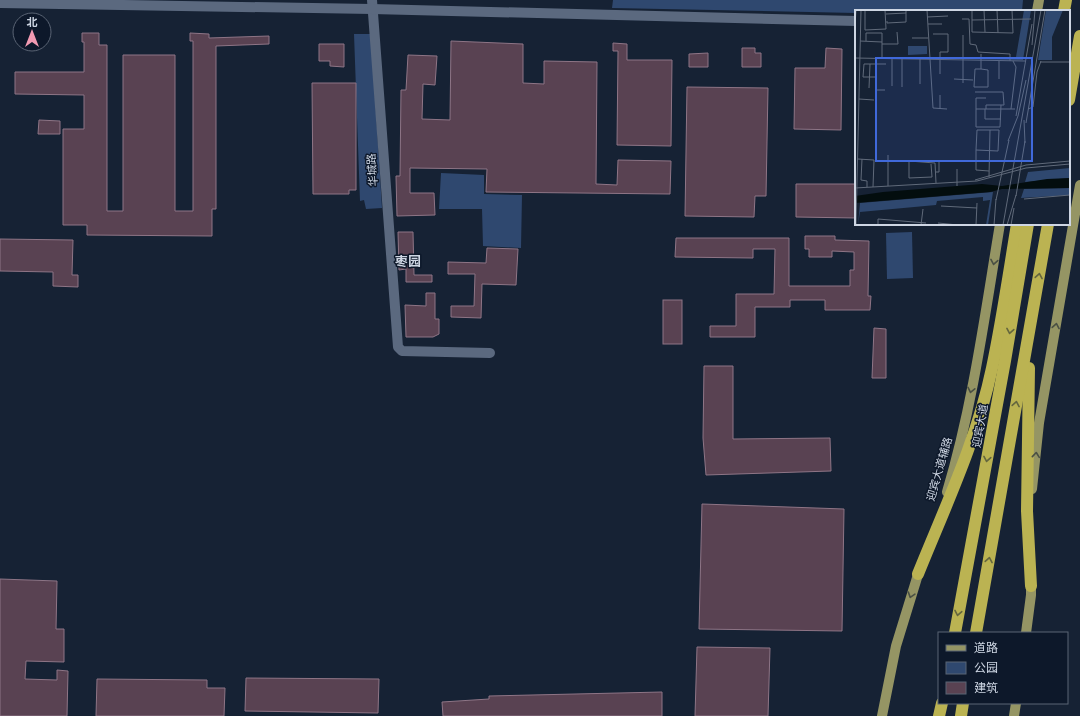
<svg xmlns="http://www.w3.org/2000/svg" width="1080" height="716" font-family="'Noto Sans','Noto Sans SC',sans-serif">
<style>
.green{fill:#2f486f}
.building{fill:#594252;stroke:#8e7586}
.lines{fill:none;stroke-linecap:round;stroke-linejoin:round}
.minor{stroke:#5b697f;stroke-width:10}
.major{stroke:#959564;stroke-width:10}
.highway{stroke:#bbb352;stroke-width:12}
.oneway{stroke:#4a5044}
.oneway2{stroke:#64663e}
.labels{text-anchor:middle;stroke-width:3;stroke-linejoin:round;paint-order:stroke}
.street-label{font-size:11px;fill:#ced6e3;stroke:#0d182a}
.quarter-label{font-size:13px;font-weight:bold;fill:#ced6e3;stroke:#0d182a}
.inset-road{fill:none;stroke:#606a7a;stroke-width:1}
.view{fill:#4069da;fill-opacity:0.15;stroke:#4069da;stroke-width:2}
.inset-edge{fill:none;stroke:#ced6e3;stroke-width:2}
</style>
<rect width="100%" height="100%" fill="#162234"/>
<g class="green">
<path d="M613 0H1023L1022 11H856V13L612 8Z"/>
<path d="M354 34H371L382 208 366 209 364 200 360 201Z"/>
<path d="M441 173 484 175V194L522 195 521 248 483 246 482 209H439Z"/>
<path d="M912 232 913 278 887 279 886 233Z"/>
</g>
<g class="building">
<path d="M82 33H99V45H107V211H123V55H175V211H193V41H190V33L209 34V38L269 36V44L216 46V209H212V236L87 235V225H63V129H84V95L15 94V72H84V42H82Z"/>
<path d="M451 41 523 44V83L544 84V61L597 62 596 184 617 185 618 160 671 161 670 194 486 192 487 169 410 168V193H434L435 215 397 216 396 176H400L401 90H406L408 55 437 56 435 85 423 84 422 119 450 120Z"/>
<path d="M613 43 627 44V60H672L671 146 617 145 618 51H613Z"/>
<path d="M319 44H344V67L330 66V61H319Z"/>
<path d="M742 48H755V53H761V67H742Z"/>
<path d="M826 48 842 49 841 130 794 129 795 68H825Z"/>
<path d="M708 53V67H689V54Z"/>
<path d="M312 83H356V190H349V194H313Z"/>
<path d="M687 87 768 88 766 196H755L754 217 685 216Z"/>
<path d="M39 120 60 121V134H38Z"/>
<path d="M796 184H856V218L796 217Z"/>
<path d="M398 232H413L414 275H432V282H406V269L399 270Z"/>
<path d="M805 236H835V240L869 241 868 296H871L870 310H825V300H790V307H755V337H710V326H736V294H774L775 249H753V258L675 257 676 238H789V286H850V270H854V252L832 251V257H809V249H805Z"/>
<path d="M0 239 73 240 72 275H78V287L53 286V272L0 271Z"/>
<path d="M487 248 518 249 516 285 482 284 481 318 451 317V306H474L475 274H448V262L486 263Z"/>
<path d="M426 293H435V319H439V334L433 337H406L405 305 426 306Z"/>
<rect x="663" y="300" width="19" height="44"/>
<path d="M874 328 886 329V378H872Z"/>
<path d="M704 366H733V439L830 438 831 471 706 475 703 438Z"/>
<path d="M702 504 844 509 842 631 699 629Z"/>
<path d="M0 579 57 581 56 629H64V662L26 661 25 679 57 680V670L68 671 67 716H0Z"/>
<path d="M697 647 770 648 768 716H695Z"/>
<path d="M246 678 379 679 378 713 245 711Z"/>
<path d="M97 679 207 680V688H225L224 716H96Z"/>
<path d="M662 692V716H443L442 702 489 699V696Z"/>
</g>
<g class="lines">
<g class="minor">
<path d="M372 0 398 347 402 351 490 353"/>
<path d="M0 3 372 9 856 21"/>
</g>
<g class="major">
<path d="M1037 11 1039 0"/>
<path d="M1032 489 1039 423 1080 185"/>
<path d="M947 492C973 405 985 314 1000 224"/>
<path d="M1026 633 1031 595V579"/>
<path d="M882 716 896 646 920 568"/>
<path d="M1014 716 1016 703"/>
</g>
<g class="highway">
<path d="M1064 11 1066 0"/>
<path d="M1069 100 1080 36"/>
<path d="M1029 368 1027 511 1031 586"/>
<path d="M918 574C945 507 977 440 992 368 1002 321 1009 272 1017 224"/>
<path d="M955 633 1005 361 1028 224"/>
<path d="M976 633 1048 224"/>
<path d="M939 716 942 703"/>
<path d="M961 716 963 703"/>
</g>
</g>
<defs><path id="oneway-chevron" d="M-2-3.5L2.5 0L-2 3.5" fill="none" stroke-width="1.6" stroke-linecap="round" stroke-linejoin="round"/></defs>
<g class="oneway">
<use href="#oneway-chevron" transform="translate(994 262) rotate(100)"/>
<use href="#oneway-chevron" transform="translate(1056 326) rotate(-80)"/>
<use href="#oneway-chevron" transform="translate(971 390) rotate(102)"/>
<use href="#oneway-chevron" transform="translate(1036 455) rotate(-84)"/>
<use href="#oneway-chevron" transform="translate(911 595) rotate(108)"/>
</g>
<g class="oneway2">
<use href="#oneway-chevron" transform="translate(1039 276) rotate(-80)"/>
<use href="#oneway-chevron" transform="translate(1010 331) rotate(100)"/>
<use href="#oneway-chevron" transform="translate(1016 404) rotate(-80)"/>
<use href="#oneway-chevron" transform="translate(987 459) rotate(100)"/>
<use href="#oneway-chevron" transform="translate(989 560) rotate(-80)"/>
<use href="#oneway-chevron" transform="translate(958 613) rotate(101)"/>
</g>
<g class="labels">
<g class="street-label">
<text transform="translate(372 170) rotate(-94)" y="4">华城路</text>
<text transform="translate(980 426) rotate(-80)" y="4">迎宾大道</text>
<text transform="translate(939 469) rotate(-74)" y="4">迎宾大道辅路</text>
</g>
<g class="quarter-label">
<text x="408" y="266">枣园</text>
</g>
</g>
<g transform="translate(855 10)">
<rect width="215" height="215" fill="#162234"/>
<path d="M169 0H176L168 50 109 49V47H161ZM191 0H208L197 27V50H183ZM53 36H72V44L53 45ZM215 158V168L170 172 173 162ZM215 178V185L166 188 169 179ZM138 182 133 215H131L135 190 128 191V187L82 191 81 195 5 202 3 215 5 193Z" fill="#2f486f"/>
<path d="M215 168V178L147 179 135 182 0 193V186L28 182 127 174 147 176 192 169Z" fill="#030d0e"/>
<path class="inset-road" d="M10 0V20L31 19 30 0M72 0 78 98 92 99M117 0V22L158 23 157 0M129 0 130 22M142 0 143 23M31 4 51 3M72 7 93 6M107 9H114L115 34 121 35 123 42 155 44V51M117 10 176 9M32 11V13L51 12V0M73 14H87M0 16 1 0M78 24H93V42H85V64M57 28H73M5 31 27 32M11 31V23H27V48M27 34H43L42 22M177 35 180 0M0 48 170 51M21 48V80H30M47 49V77M108 50V25M185 52H215M126 59H120L119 77H133V60L126 59V44M8 67 9 54H31M8 67H21M99 69 118 70M144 69V51M108 73V50M65 74V49M37 76V48M14 78 15 54M120 82H148L149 95H146M131 88H121V117H145L146 95H131V99M4 89 19 90M85 99V85M121 99H160M130 99V109H146M156 99 161 57 158 51M173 99 178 97 182 62 186 51M161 106 177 14M169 110 170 133M171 113 190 0M122 120H144L143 141 121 140ZM153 131 163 106 171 70M121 140V160L134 161M3 149 19 150 18 177M7 149 6 170 12 171V177M76 154 77 167 54 168V151L80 153 81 173M102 159V176M81 162H84V150M134 167 135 120M120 170 171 155 215 151M33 176V145M0 178 122 171 171 158 215 154M161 186 170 131M169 189 215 185M141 190 154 130M86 196 122 198M83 213 103 215M1 215 6 0M23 215V209L71 213M66 215 68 199M121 215 122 193M139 215 141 189M148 215 186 0M152 215 161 185M156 215 159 198"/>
<path class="view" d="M21 48H177V151H21Z"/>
<rect width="215" height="215" class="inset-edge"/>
</g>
<rect x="938" y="632" width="130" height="72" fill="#0d182a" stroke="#5a6474"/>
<rect x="946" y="645" width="20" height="6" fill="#959564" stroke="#5a6474"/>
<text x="974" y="652" font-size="12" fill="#ced6e3">道路</text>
<rect x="946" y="662" width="20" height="12" fill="#2f486f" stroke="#5a6474"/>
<text x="974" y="672" font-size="12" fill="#ced6e3">公园</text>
<rect x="946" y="682" width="20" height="12" fill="#594252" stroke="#5a6474"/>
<text x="974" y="692" font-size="12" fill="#ced6e3">建筑</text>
<g transform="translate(32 32)"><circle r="19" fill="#0d182a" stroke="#5a6474"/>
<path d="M0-3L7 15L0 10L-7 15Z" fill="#f19ab2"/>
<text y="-6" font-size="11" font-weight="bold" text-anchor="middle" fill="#ced6e3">北</text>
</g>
</svg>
